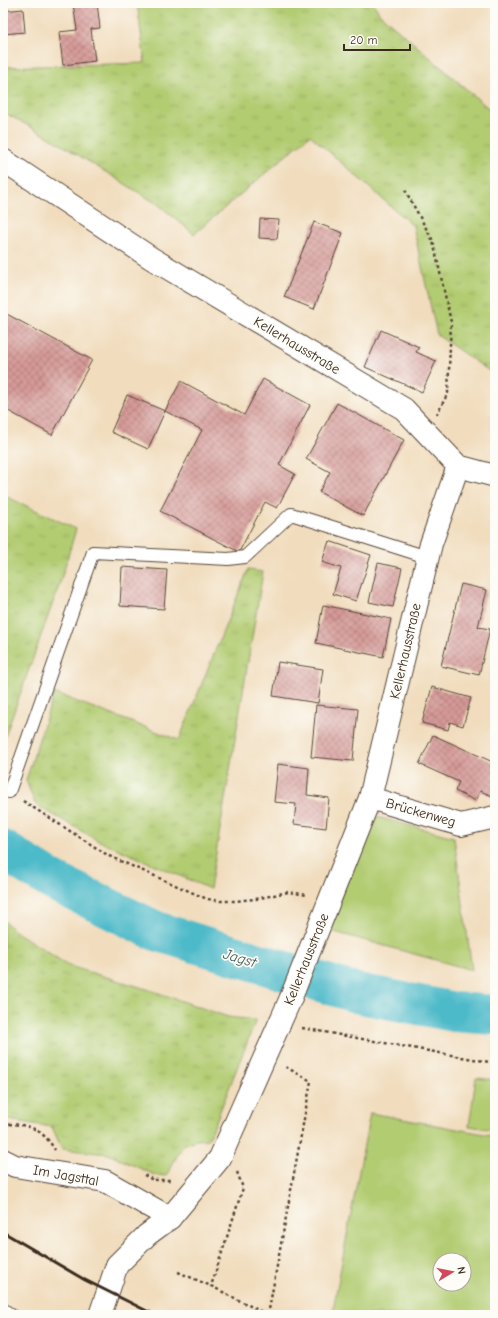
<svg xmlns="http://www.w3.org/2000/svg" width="498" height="1318" font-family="'Comic Neue',sans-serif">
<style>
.grass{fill:url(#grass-tufts);stroke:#767b48}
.park{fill:#b2cc72;stroke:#767b48;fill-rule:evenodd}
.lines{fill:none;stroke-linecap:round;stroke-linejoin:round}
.river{stroke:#4ebac9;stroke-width:40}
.building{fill:url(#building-cross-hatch)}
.lane-casing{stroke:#564536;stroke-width:14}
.street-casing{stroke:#564536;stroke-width:24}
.path{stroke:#564536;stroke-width:2.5;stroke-dasharray:3 3;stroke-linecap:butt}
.lane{stroke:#fff;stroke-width:12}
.street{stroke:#fff;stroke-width:22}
.rail{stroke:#3b2a1e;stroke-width:3}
.labels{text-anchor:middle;stroke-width:3.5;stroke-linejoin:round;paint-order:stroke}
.street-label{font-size:14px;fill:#3b2a1e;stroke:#fdfcf7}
.water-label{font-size:15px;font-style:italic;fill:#425c5a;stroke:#fdfcf7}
</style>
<defs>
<pattern id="grass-tufts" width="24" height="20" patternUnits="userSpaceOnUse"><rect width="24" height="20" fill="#b2cc72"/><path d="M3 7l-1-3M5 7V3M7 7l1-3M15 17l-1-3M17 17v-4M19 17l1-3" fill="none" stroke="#9aaf62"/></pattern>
<pattern id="building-cross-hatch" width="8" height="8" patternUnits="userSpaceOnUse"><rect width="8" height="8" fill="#d59a97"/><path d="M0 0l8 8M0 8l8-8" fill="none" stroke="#ae7e7b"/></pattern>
</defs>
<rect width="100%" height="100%" fill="#fdfcf7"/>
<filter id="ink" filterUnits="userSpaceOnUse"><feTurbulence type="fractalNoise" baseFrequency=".025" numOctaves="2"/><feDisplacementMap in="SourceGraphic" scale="8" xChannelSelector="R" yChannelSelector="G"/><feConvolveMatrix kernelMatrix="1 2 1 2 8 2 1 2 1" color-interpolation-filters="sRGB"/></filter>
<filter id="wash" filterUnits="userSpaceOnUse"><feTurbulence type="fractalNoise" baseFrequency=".012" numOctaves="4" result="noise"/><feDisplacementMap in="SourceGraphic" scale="16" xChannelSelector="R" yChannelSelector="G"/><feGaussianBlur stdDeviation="0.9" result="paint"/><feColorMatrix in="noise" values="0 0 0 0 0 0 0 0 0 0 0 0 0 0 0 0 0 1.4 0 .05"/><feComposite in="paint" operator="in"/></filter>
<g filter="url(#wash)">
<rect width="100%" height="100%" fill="#f1ddbe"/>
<g class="grass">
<path d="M137 3H373L380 14 495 114V375L437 335 413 226 310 135 194 234 159 205 49 137 3 112V67L145 63Z"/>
<path d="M3 495 76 529 61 580 3 742Z"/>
<path d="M248 570 263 572 210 889 97 840 35 804 26 780 54 693 179 740Z"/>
<path d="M3 919 12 929 69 966 150 990 228 1017 256 1020 209 1139 196 1140 183 1145 166 1176 155 1175 108 1154 62 1149 52 1127 3 1119Z"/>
</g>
<g class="park">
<path d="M373 816 454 837 472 970 327 930Z"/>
<path d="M476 1078 495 1080V1130L469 1126Z"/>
<path d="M370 1113 495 1136V1315H332ZM440 1260H464V1284H440Z"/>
</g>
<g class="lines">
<path class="river" d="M3 850 53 881 156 931 356 993 455 1012 495 1015"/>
</g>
<g id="blocks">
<g class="building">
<path d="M73 3H97L100 28 91 29 95 61 63 65 59 32 77 30Z"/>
<path d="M23 9 25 32 3 34V11Z"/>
<path d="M260 219 279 220 277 239 259 238Z"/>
<path d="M314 222 343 233 314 309 284 297Z"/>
<path d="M3 312 92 360 52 435 3 408Z"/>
<path d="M381 330 419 347 416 352 436 361 422 392 365 367Z"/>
<path d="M263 379 310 405 279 465 295 474 277 508 265 502 239 552 160 511 202 430 165 411 181 381 244 415Z"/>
<path d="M127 395 165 411 148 449 111 432Z"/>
<path d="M337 403 404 440 363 516 319 492 330 472 306 459Z"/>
<path d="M329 541 371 555 356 601 333 594 341 568 322 562Z"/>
<path d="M378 563 402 568 393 607 369 602Z"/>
<path d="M122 567 167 570 164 609 120 606Z"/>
<path d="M461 584 487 590 478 627 490 629 479 675 441 666Z"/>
<path d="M323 605 391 619 383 657 316 643Z"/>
<path d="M278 662 323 669 318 703 273 696Z"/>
<path d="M432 687 471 698 463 726 450 722 448 730 422 723Z"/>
<path d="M316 705 358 709 353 761 311 757Z"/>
<path d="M433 735 495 763V797L480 791 476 801 455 791 459 782 419 764Z"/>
<path d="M278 764 309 768 307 795 329 798 326 828 294 824 296 804 274 802Z"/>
</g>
</g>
</g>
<g filter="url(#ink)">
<use href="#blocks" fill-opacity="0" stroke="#564536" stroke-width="1"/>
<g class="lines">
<g class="lane-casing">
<g id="lane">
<path d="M9 792 93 552 228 559 245 557 291 514 427 557"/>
<path d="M3 1309 11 1315"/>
</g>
</g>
<g class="street-casing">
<g id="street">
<path d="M3 160 151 258 404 409 458 466"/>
<path d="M458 466 495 476"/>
<path d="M370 798 461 825 495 817"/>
<path d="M3 1160 15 1166 105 1181 170 1218"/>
<path d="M100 1315 117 1265 147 1235 170 1218 220 1158 290 1000 370 798 431 544 458 466"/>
</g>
</g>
<g class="path">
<path d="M405 190 433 241 451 322 448 393 437 414"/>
<path d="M23 801 109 856 207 899 220 901H234L256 899 288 892 308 895"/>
<path d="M302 1028 495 1063"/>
<path d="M3 1124C28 1124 41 1127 55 1150"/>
<path d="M237 1172 243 1188 211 1286 268 1315"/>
<path d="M144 1175 153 1180H171"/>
<path d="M178 1272 211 1286"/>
<path d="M268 1315 311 1081 284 1066"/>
</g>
<use href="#lane" class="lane"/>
<use href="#street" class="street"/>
<path class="rail" d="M3 1232 85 1280 155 1315"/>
</g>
</g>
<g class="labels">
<g class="street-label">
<text transform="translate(297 345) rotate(31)" y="5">Kellerhausstraße</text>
<text transform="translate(405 651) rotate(-77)" y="5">Kellerhausstraße</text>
<text transform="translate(421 812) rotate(16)" y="5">Brückenweg</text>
<text transform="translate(306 959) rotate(-68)" y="5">Kellerhausstraße</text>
<text transform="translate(66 1175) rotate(10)" y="5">Im Jagsttal</text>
</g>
<g class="water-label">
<text transform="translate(240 958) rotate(17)" y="5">Jagst</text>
</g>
</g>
<rect width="498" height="1318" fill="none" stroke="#fdfcf7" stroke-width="16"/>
<g transform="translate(452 1272) rotate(80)"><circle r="19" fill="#fdfcf7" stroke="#afa8a0"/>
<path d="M0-3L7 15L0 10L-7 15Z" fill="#d1495b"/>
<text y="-6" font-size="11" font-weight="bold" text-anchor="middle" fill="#3b2a1e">N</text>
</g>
<path d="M344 44v6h66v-6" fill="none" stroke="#3b2a1e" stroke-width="2"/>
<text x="350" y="44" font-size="12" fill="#3b2a1e" stroke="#fdfcf7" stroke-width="3" paint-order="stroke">20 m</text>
</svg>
